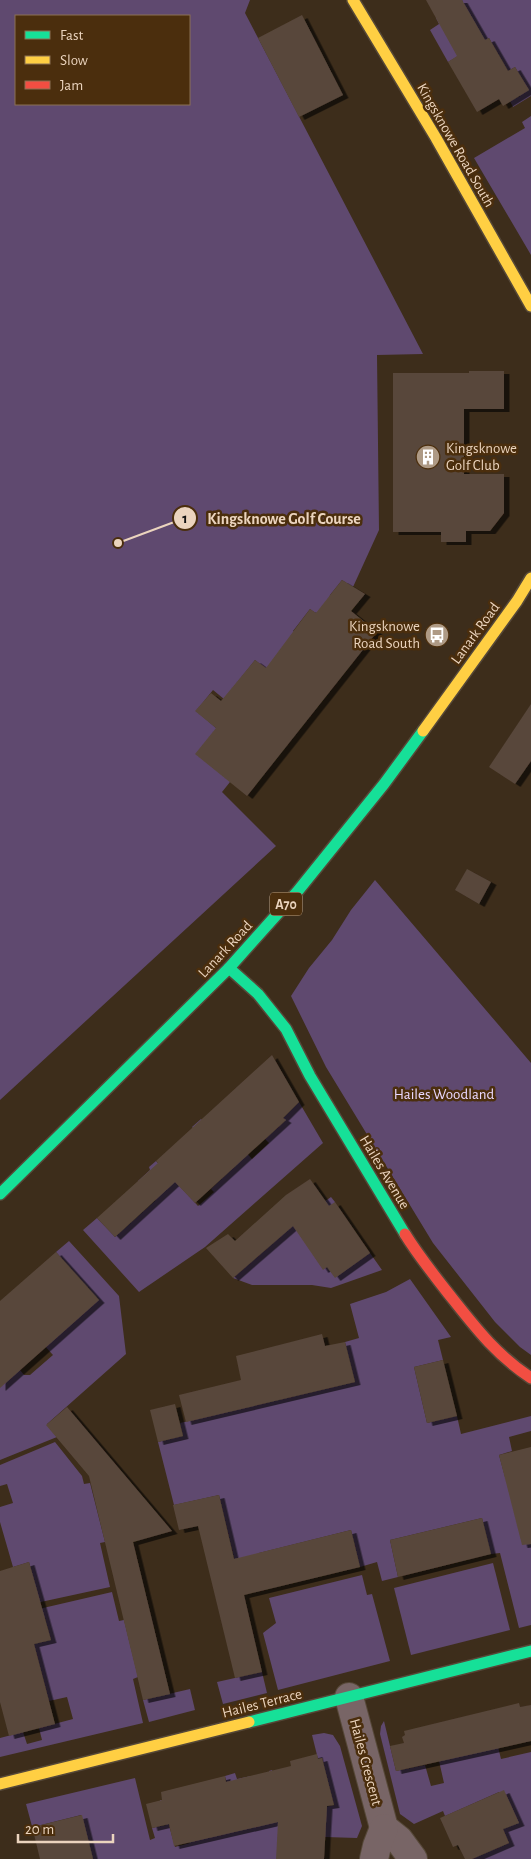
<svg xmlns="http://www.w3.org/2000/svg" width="531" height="1859" font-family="'Alegreya Sans',sans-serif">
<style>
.green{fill:#5f496f;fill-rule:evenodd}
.building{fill:#58473b;filter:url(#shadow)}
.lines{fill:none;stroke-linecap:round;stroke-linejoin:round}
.street-casing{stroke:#564838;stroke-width:30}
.fast-casing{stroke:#564838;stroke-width:14}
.slow-casing{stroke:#564838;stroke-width:14}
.jam-casing{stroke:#564838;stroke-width:14}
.street{stroke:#786566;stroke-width:28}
.fast{stroke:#16e098;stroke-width:11}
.slow{stroke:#ffcf43;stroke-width:11}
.jam{stroke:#f24e42;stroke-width:11}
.labels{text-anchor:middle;stroke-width:5;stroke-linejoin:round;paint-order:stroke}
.shield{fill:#4b2e0d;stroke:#bba289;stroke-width:1}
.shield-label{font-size:14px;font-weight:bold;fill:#ebd4be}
.street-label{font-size:15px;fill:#ebd4be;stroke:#4b2e0d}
.poi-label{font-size:15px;fill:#ebd4be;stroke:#4b2e0d;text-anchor:start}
.park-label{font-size:15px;fill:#ead8ff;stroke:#4b2e0d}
.leader{fill:none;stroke:#ebd4be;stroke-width:2}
.callout-dot{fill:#ebd4be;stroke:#4b2e0d;stroke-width:2}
.mark-label{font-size:15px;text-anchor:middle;font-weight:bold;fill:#111}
.callout-label{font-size:16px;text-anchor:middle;font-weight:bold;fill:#ebd4be;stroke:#4b2e0d;stroke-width:5;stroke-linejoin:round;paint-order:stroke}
</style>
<defs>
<filter id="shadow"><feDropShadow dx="5.5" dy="3" stdDeviation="0" flood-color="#0009"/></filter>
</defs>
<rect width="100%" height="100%" fill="#3d2d1b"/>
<g class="green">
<path d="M0 0H250L245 13 423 354 377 355 379 530 353 587 342 580 330 595 325 620 310 609 293 631 307 643 312 705 255 660 224 699 213 690 196 711 216 728 230 782 222 792 276 846 0 1100ZM16 16H189V104H16Z"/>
<path d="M462 0H531V96L513 107 510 101 520 96 516 89 525 84 515 67 508 71 489 38 448 62 430 30 439 24 436 18 463 2Z"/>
<path d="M531 116V255L474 158 525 128 522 122Z"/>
<path d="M375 880 531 1063V1355L520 1347 495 1322 433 1243 326 1067 291 996 309 968 332 940 351 910Z"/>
<path d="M299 1102 323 1143 205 1247 139 1292 83 1230 97 1218 115 1237 156 1200 138 1181 150 1170 149 1167 156 1161 198 1206 214 1192 211 1189 231 1170 192 1127 201 1119 225 1146 234 1139 252 1159 269 1143 265 1139 285 1121 283 1118Z"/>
<path d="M331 1197 335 1202 327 1267 335 1277 370 1253 382 1270 331 1288 312 1285H252L233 1278 304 1216Z"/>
<path d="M69 1241 119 1296 126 1354 47 1424 57 1437 0 1460V1368L20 1370 24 1375H30L53 1355 4 1301 99 1300 56 1252Z"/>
<path d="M410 1279 451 1337 438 1340 443 1360 414 1367 427 1423 457 1416 461 1434 531 1416V1431L509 1437 512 1451 499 1455 505 1477 531 1504V1625L519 1628 500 1553 491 1554 482 1518 390 1540 398 1577 382 1581 377 1562 360 1567 351 1530 259 1553 243 1595 219 1495 174 1505 158 1442 183 1436 180 1423 355 1382 345 1342 359 1338 350 1304 386 1292Z"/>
<path d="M55 1442 82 1476 84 1484 90 1483 105 1542 100 1543 110 1587 13 1608 35 1584 29 1562 13 1567 0 1522V1507L13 1503 7 1484 0 1486V1465Z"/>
<path d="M493 1563 510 1630 411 1655 394 1588Z"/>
<path d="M362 1575 367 1595 372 1594 390 1661 278 1690 263 1633 276 1623 269 1598Z"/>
<path d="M112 1592 119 1621 124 1620 138 1677 133 1679 143 1723 0 1757V1738L23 1732 27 1744 42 1740 39 1728 73 1719 67 1697 49 1701 34 1644 51 1640 45 1618 0 1630V1618Z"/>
<path d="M262 1672 267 1693 223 1704 217 1682Z"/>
<path d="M190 1689 195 1710 149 1722 143 1700Z"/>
<path d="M490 1714 501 1759 531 1752V1859H472L509 1843 503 1829 518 1823 506 1807 499 1792 445 1816 443 1811 414 1824 400 1814 380 1734 381 1726 384 1721 396 1771 425 1765 431 1786 444 1783 439 1761Z"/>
<path d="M324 1733 333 1735 340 1746 362 1826 357 1838 325 1837 276 1859H93L81 1815 37 1826 38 1829 33 1830 26 1804 135 1778 150 1840 155 1838 152 1828 166 1825 160 1800H162L175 1847 190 1843 189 1836 239 1831 225 1776 235 1773 237 1779 251 1776 258 1803 275 1798 269 1771 272 1770 284 1817 334 1805 322 1758 318 1759 312 1735Z"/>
</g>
<g class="building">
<path d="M426 0H462L485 40 489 38 508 71 515 67 529 90 503 106 499 99 477 112 448 62 457 56Z"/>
<path d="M302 15 343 95 299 117 258 38Z"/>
<path d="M469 371H504V409H464V474H504V513L490 531H466V542H441V532H393V373H469Z"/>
<path d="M342 580 365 594 351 611 377 632 247 796 195 754 216 728 195 711 211 693 221 701 255 660 266 668 310 609 316 613Z"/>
<path d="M531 704V761L515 784 489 767Z"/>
<path d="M467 869 491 882 479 904 455 890Z"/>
<path d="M272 1055 299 1102 283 1118 286 1120 195 1203 175 1182 115 1237 97 1218 158 1163 156 1161Z"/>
<path d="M310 1179 329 1206 335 1202 370 1253 335 1278 327 1267 323 1270 293 1226 233 1278 206 1248 228 1234 235 1241 286 1195Z"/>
<path d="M56 1252 99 1300 0 1388V1301Z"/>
<path d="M322 1334 325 1346 345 1342 355 1382 186 1422 179 1395 241 1380 236 1356Z"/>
<path d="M443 1360 457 1416 427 1423 414 1367Z"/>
<path d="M175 1404 183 1436 158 1442 150 1410Z"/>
<path d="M67 1407 172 1531 133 1542 170 1694 143 1700 89 1476 46 1425Z"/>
<path d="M531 1447V1544L522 1545 499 1455Z"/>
<path d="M219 1495 234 1559 351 1530 360 1567 244 1595 262 1672 235 1678 198 1526 179 1530 173 1505Z"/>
<path d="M482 1518 491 1554 398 1577 390 1540Z"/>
<path d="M29 1562 51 1640 34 1644 55 1724 9 1736 0 1702V1571Z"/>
<path d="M519 1703 520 1707 531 1705V1741L396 1771 390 1746 404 1743 402 1737 405 1735 404 1731Z"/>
<path d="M317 1754 318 1759 322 1758 334 1805 327 1806 324 1859H276L278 1822 174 1846 169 1824 152 1828 146 1804 162 1800 161 1792 225 1776 226 1782 291 1766 290 1761Z"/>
<path d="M504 1790 519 1823 503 1829 509 1843 472 1859H465L458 1845 453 1847 440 1818Z"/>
<path d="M82 1815 93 1859H40L33 1830 38 1829 37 1826Z"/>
</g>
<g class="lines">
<g class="street-casing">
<g id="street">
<path d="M349 1697 384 1828 399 1840 413 1859"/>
<path d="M374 1859 377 1846 384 1828"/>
</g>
</g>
<g class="fast-casing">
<g id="fast">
<path d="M229 968 258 994 286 1029 310 1076 405 1234"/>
<path d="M0 1194 229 968 297 892 384 784 423 731"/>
<path d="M249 1722 531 1651"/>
</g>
</g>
<g class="slow-casing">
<g id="slow">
<path d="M353 0 436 138 531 306"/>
<path d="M423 731 517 601 531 578"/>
<path d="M0 1784 249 1722"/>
</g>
</g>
<g class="jam-casing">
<path id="jam" d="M405 1234C418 1255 433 1274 448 1293 475 1327 494 1353 531 1378"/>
</g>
<use href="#street" class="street"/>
<use href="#fast" class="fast"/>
<use href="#slow" class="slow"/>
<use href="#jam" class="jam"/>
</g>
<defs>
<g id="building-disc" transform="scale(1.25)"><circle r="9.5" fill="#ae9a85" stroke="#4b2e0d"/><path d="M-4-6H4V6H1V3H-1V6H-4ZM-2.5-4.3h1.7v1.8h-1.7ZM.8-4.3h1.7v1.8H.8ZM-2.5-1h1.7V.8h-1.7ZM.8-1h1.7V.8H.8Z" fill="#fff"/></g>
<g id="bus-disc" transform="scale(1.25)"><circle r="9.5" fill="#ae9a85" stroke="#4b2e0d"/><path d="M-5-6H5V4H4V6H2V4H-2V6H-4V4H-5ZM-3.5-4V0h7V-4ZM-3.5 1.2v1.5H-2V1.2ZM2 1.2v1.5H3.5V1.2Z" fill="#fff"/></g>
</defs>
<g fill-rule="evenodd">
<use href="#building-disc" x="428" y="457"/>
<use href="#bus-disc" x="437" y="635"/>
</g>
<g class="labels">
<rect class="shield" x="270" y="892.5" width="32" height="23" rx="4"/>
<g class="shield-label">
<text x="286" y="909">A70</text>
</g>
<g class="street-label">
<text transform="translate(456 145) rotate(60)" y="5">Kingsknowe Road South</text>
<text transform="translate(475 633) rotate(-54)" y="5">Lanark Road</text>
<text transform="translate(225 949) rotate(-47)" y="5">Lanark Road</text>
<text transform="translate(385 1172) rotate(59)" y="5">Hailes Avenue</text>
<text transform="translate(262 1703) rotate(-14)" y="5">Hailes Terrace</text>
<text transform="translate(366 1762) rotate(75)" y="5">Hailes Crescent</text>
</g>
<g class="poi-label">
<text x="446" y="453">Kingsknowe<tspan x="446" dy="17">Golf Club</tspan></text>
<text x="420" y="631" text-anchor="end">Kingsknowe<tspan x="420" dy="17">Road South</tspan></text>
</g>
<g class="park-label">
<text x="444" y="1099">Hailes Woodland</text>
</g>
</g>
<path class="leader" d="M118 543L185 518"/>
<g class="callout-dot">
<circle cx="118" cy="543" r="5"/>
<circle cx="185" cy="518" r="12"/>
</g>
<g class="mark-label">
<text x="185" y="523">1</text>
</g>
<g class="callout-label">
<text x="284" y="524">Kingsknowe Golf Course</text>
</g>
<rect x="15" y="15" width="175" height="90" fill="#4b2e0d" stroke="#8b7054"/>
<rect x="25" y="31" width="25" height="8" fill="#16e098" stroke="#8b7054"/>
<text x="60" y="40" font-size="15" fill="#ebd4be">Fast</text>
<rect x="25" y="56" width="25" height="8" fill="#ffcf43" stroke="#8b7054"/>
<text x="60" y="65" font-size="15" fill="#ebd4be">Slow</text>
<rect x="25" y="81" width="25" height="8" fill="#f24e42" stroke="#8b7054"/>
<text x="60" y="90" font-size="15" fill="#ebd4be">Jam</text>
<path d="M18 1834v8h95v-8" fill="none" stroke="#ebd4be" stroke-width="2.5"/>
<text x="25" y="1834" font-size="15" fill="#ebd4be" stroke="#4b2e0d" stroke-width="4" paint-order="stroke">20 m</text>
</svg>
